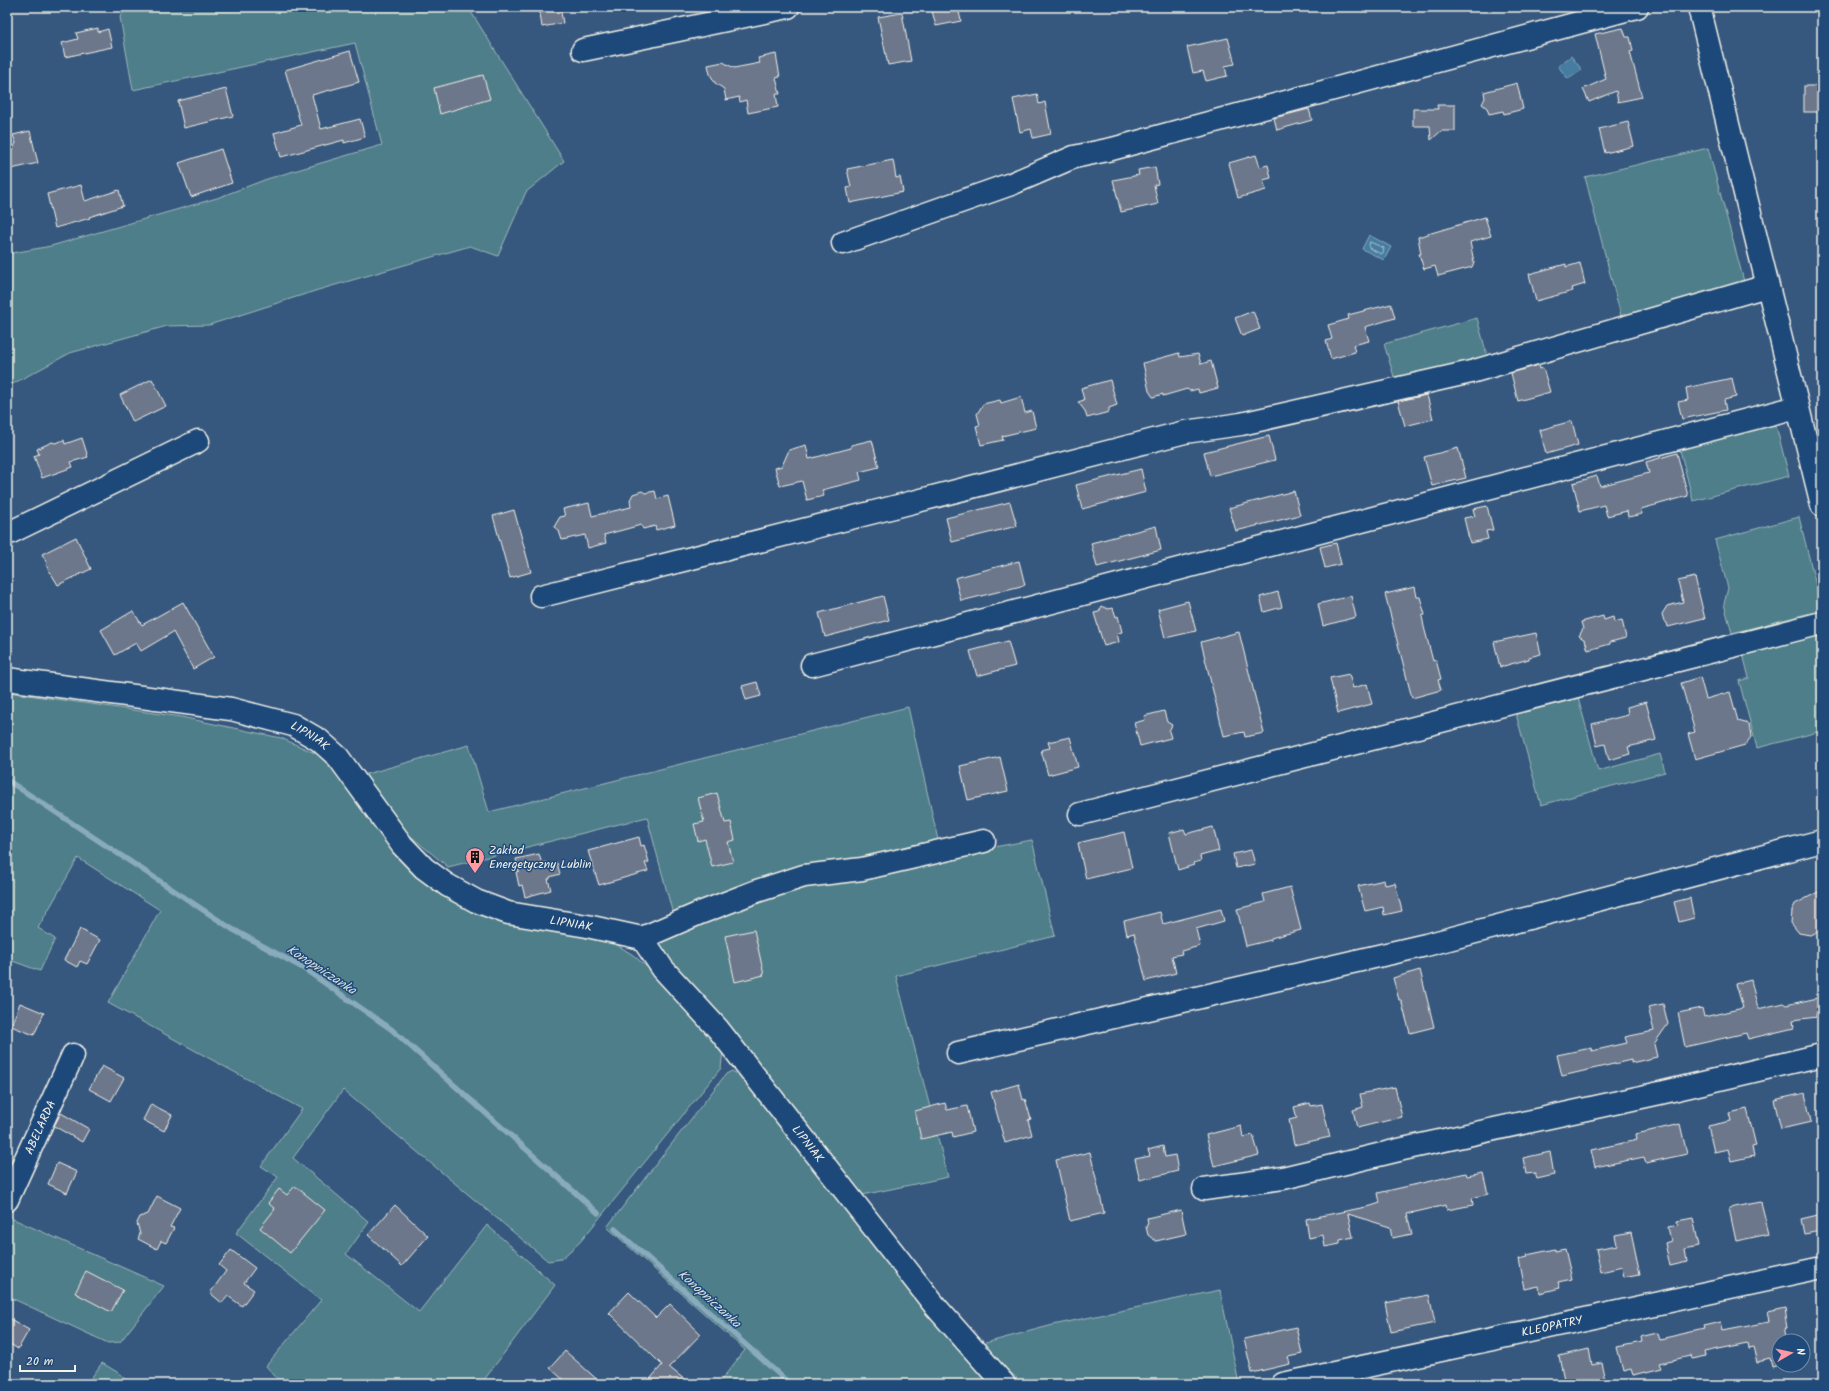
<svg xmlns="http://www.w3.org/2000/svg" width="1829" height="1391" font-family="Kalam,sans-serif">
<style>
.green{fill:#4d7e8a;stroke:#a0b8b9}
.water{fill:#447ca0;stroke:#8aabbd}
.lines{fill:none;stroke-linecap:round;stroke-linejoin:round}
.shore{stroke:#aec2cb;stroke-width:1}
.stream{stroke:#8aabbd;stroke-width:5.5}
.building{fill:#6c778b;stroke:#f4f1e8}
.minor-casing{stroke:#f4f1e8;stroke-width:25}
.minor{stroke:#1f4a7a;stroke-width:22}
.labels{text-anchor:middle;stroke-width:3;stroke-linejoin:round;paint-order:stroke}
.street-label{font-size:12px;fill:#f4f1e8;stroke:#1f4a7a}
.poi-label{font-size:12px;fill:#f4f1e8;stroke:#1f4a7a;text-anchor:start}
.water-label{font-size:13px;font-style:italic;fill:#dadfdd;stroke:#1f4a7a}
</style>
<rect width="100%" height="100%" fill="#36587f"/>
<filter id="ink" filterUnits="userSpaceOnUse"><feTurbulence type="fractalNoise" baseFrequency=".025" numOctaves="2"/><feDisplacementMap in="SourceGraphic" scale="8" xChannelSelector="R" yChannelSelector="G"/><feConvolveMatrix kernelMatrix="1 2 1 2 8 2 1 2 1" color-interpolation-filters="sRGB"/></filter>
<g filter="url(#ink)">
<g class="green">
<path d="M128 7H468L564 161 526 192 498 256 470 246 318 290 209 325 167 326 70 353 7 387V254L51 246 217 198 267 179 382 145 355 43 133 90 120 17Z"/>
<path d="M1708 148 1746 289 1622 320 1585 177Z"/>
<path d="M1477 318 1488 359 1396 383 1384 344Z"/>
<path d="M1774 418 1789 476 1693 501 1678 442Z"/>
<path d="M1799 517 1822 610 1732 633 1724 604 1728 588 1715 540Z"/>
<path d="M1822 629V731L1757 748 1739 681 1749 678 1742 650Z"/>
<path d="M7 692 181 717 281 738 317 754 344 780 412 868 611 941 633 955 670 987 723 1050 721 1068 580 1242 561 1259 548 1261 343 1090 293 1158 369 1222 346 1254 419 1312 487 1225 555 1285 481 1384H314L309 1380 306 1384H282L266 1366 321 1300 236 1233 278 1177 261 1166 302 1109 108 1003 160 910 78 858 38 928 55 939 40 971 7 959Z"/>
<path d="M1578 697 1598 771 1660 754 1665 772 1541 805 1516 714Z"/>
<path d="M908 707 938 840 974 832 978 850 1032 840 1055 936 896 976 948 1177 853 1197 642 938 675 922 647 817 448 867 407 833 363 775 469 745 489 812Z"/>
<path d="M732 1071 747 1080 992 1384H718L745 1350 607 1227 726 1074Z"/>
<path d="M11 1218 164 1286 120 1342 108 1343 7 1296V1227Z"/>
<path d="M1220 1290 1239 1384H1024L978 1345 1053 1325Z"/>
<path d="M102 1363 117 1372 132 1384H87Z"/>
</g>
<g class="water">
<path d="M1571 56 1582 70 1568 79 1558 66Z"/>
<path d="M1369 235 1391 247 1384 260 1362 249Z"/>
</g>
<g class="lines">
<path class="shore" d="M1370 242 1384 248 1383 253 1381 254 1369 248Z"/>
<g class="stream">
<path d="M7 780 232 929 303 968 391 1029 598 1213"/>
<path d="M615 1229 790 1384"/>
</g>
</g>
<g class="building">
<path d="M539 7H560L563 23 542 27Z"/>
<path d="M931 7H958L961 21 936 26Z"/>
<path d="M902 13 911 61 888 65 878 17Z"/>
<path d="M98 28V32L108 29 112 47 65 57 62 43 78 39 76 33Z"/>
<path d="M1623 28 1626 37H1630L1633 51 1630 52 1642 97 1618 102 1616 91 1589 102 1583 89 1606 79 1595 34Z"/>
<path d="M1228 38 1235 64 1225 66 1227 76 1206 81 1203 71 1193 73 1187 47Z"/>
<path d="M350 51 359 82 312 95 321 129 360 119 365 137 344 143V140L281 157 274 133 301 125 285 70Z"/>
<path d="M776 54 780 77 776 78 780 94H776L778 107 748 113 746 100 740 102 739 97 726 100 724 89 715 83 710 74 708 65 723 62 734 68 760 63 758 58Z"/>
<path d="M483 75 490 99 440 114 434 88Z"/>
<path d="M1517 83 1523 109 1504 114 1503 111 1489 114 1487 108 1482 104 1485 98 1484 92Z"/>
<rect x="1804" y="86" width="18" height="26"/>
<path d="M226 89 233 116 184 128 178 101Z"/>
<path d="M1037 94 1039 104 1045 102 1051 134 1033 138 1031 129 1020 132 1013 99Z"/>
<path d="M1437 105H1455V131H1441L1431 140 1430 126H1413V109H1438Z"/>
<path d="M1309 109 1312 120 1277 130 1274 118Z"/>
<path d="M1628 122 1634 146 1605 153 1599 129Z"/>
<path d="M30 131 38 163 11 169 8 158 16 143 13 135Z"/>
<path d="M221 149 232 183 191 197 179 163Z"/>
<path d="M1256 155 1260 167 1268 165 1271 178 1263 180 1266 190 1238 198 1229 163Z"/>
<path d="M893 160 896 178 900 177 903 192 850 203 847 188 851 187 847 169Z"/>
<path d="M1155 167 1158 184 1154 185 1158 204 1121 212 1113 180 1139 175 1138 170Z"/>
<path d="M81 185 85 201 119 190 123 206 89 217 90 218 55 228 47 194Z"/>
<path d="M1485 217 1491 236 1470 242 1474 262 1472 267 1438 276 1435 266 1424 269 1419 254H1421L1418 237Z"/>
<path d="M1580 263 1585 284 1572 288 1573 291 1536 301 1529 274 1566 264V267Z"/>
<path d="M1391 304 1395 318 1365 327 1369 341 1353 345 1355 352 1331 359 1326 341 1332 339 1328 325 1349 319 1348 315Z"/>
<path d="M1253 311 1260 329 1242 336 1235 318Z"/>
<path d="M1179 353 1180 357 1198 354 1201 364 1211 361 1218 388 1199 393 1198 389 1190 391 1187 389 1163 396V394L1153 397 1149 391 1143 363Z"/>
<path d="M1539 365 1540 369 1543 368 1550 392 1518 401 1511 373Z"/>
<path d="M1732 378 1736 397 1724 400 1726 410 1682 419 1678 402 1688 400 1686 388Z"/>
<path d="M152 379 166 406 133 422 120 395Z"/>
<path d="M1110 380 1117 405 1109 408V412L1087 418 1085 411 1078 402 1084 400 1081 388Z"/>
<path d="M1427 395 1433 419 1405 426 1398 401Z"/>
<path d="M1021 397 1025 413 1032 411 1036 428 1002 436 1003 440 981 445 976 426 980 425 977 414 983 404 1000 400 1001 403Z"/>
<path d="M1572 421 1578 445 1546 454 1540 430Z"/>
<path d="M1269 436 1275 460 1210 476 1204 452Z"/>
<path d="M82 438 88 457 71 462 73 467 42 478 34 456 39 454 37 449 52 442 55 443 64 440 65 444Z"/>
<path d="M872 440 879 467 859 472 861 480 822 490 824 496 807 500 802 481 780 486 775 468 782 466 789 450 806 445 809 459 851 448V445Z"/>
<path d="M1458 448 1466 478 1432 486 1424 457Z"/>
<path d="M1677 453 1688 496 1641 509 1642 514 1628 517 1627 511 1607 516 1604 505 1580 511 1573 483 1597 476 1600 486 1649 473 1646 462Z"/>
<path d="M1141 469 1146 492 1082 509 1076 485Z"/>
<path d="M642 491 645 493 655 491 657 499 668 496 675 525 656 530 655 526 643 529 641 525 604 535 606 543 588 548 585 535 562 540 559 531 554 527 560 517 565 516 563 509 589 503 592 516 631 507 630 500 633 494Z"/>
<path d="M1294 491 1300 515 1236 531 1229 508Z"/>
<path d="M1010 502 1017 526 952 542 946 518Z"/>
<path d="M1487 506 1493 530 1486 531 1488 539 1470 543 1464 518 1475 516 1473 509Z"/>
<path d="M514 510 531 572 510 578 493 516Z"/>
<path d="M1156 526 1161 550 1097 567 1091 543Z"/>
<path d="M76 537 91 569 58 585 46 565 47 563 42 554Z"/>
<path d="M1336 543 1341 564 1325 568 1320 547Z"/>
<path d="M1019 561 1025 585 961 601 955 578Z"/>
<path d="M1695 577 1705 619 1704 618 1668 627 1667 623 1664 621 1662 614 1667 606 1683 602 1678 581Z"/>
<path d="M1415 587 1417 597H1420L1425 615 1422 616 1424 627 1433 661 1436 660 1441 679 1438 680 1441 690 1412 698 1385 594Z"/>
<path d="M1278 592 1282 607 1264 612 1260 597Z"/>
<path d="M883 596 889 620 825 637 819 613Z"/>
<path d="M1351 596 1356 617 1323 626 1318 604Z"/>
<path d="M1188 601 1196 631 1165 638 1158 609Z"/>
<path d="M183 602 214 657 193 669 173 632 141 651 136 643 115 655 101 630 133 611 142 625Z"/>
<path d="M1102 606 1108 609 1113 608 1116 617 1118 616 1122 632 1117 633 1119 642 1104 646 1094 613 1099 612Z"/>
<path d="M1603 616 1604 620 1613 617 1614 622 1622 620 1626 638 1610 642V644L1588 650 1585 640 1579 636 1583 629 1581 622Z"/>
<path d="M1239 632 1264 733 1245 737 1244 732 1224 736 1201 642Z"/>
<path d="M1536 633 1541 654 1529 657V659L1500 667 1494 642Z"/>
<path d="M1008 641 1015 666 977 676 970 651Z"/>
<path d="M1349 674 1353 688 1367 684 1372 704 1338 713 1330 678Z"/>
<path d="M1700 677 1706 699 1730 692 1738 721 1749 724 1751 737 1745 745 1695 759 1688 734 1695 732 1681 683Z"/>
<path d="M757 682 761 696 746 700 742 686Z"/>
<path d="M1646 702 1656 740 1628 747 1630 754 1609 760 1605 744 1597 746 1592 724 1628 715 1627 707Z"/>
<path d="M1164 711 1167 722 1172 725 1169 731 1171 738 1140 746 1134 723 1145 720 1144 716Z"/>
<path d="M1070 737 1078 767 1048 775 1041 750 1050 748 1048 742Z"/>
<path d="M1000 757 1008 791 968 800 960 766Z"/>
<path d="M717 793 725 823 731 822 735 840 728 842 733 862 712 867 705 839 698 841 694 824 704 822 698 798Z"/>
<path d="M1213 827 1219 851 1200 856 1201 861 1193 863 1194 865 1178 870 1169 833 1184 829 1186 834Z"/>
<path d="M1124 832 1132 868 1086 879 1078 843Z"/>
<path d="M639 837 641 846 644 845 649 862 645 863 648 871 599 885 588 851Z"/>
<path d="M1251 850 1255 864 1236 868 1233 854Z"/>
<path d="M539 854 542 864 546 862 547 865 557 863 560 874 550 877V879H548L551 890 525 897 522 885 519 886 516 872 519 871 516 859Z"/>
<path d="M1384 880 1385 885 1395 883 1402 911 1384 915 1383 907 1365 911 1358 886Z"/>
<path d="M1290 887 1301 930 1271 938V940L1246 946 1237 909 1265 902 1263 894Z"/>
<path d="M1822 890V931L1810 935 1799 933 1791 923 1792 911 1795 904Z"/>
<path d="M1690 898 1694 918 1679 922 1674 902Z"/>
<path d="M1221 909 1224 921 1196 929 1200 946 1181 951 1182 954 1172 956 1176 973 1146 981 1134 933 1127 935 1124 921 1160 912 1163 924Z"/>
<path d="M80 929 100 940 87 964 80 961 77 967 64 960Z"/>
<path d="M754 930 764 975 735 982 725 936Z"/>
<path d="M1420 970 1434 1027 1410 1033 1401 1000H1399L1393 978Z"/>
<path d="M1751 980 1758 1009 1783 1003 1786 1005 1822 997V1012L1816 1014 1817 1017 1793 1020 1794 1028 1748 1039 1746 1033 1685 1047 1678 1013 1702 1008 1704 1017 1743 1008 1736 984Z"/>
<path d="M20 1003 44 1013 34 1035 11 1026Z"/>
<path d="M1663 1004 1668 1024 1654 1044 1657 1057 1631 1063V1060L1562 1076 1557 1055 1591 1048 1592 1051 1627 1043 1625 1037 1654 1031 1648 1007Z"/>
<path d="M102 1066 124 1078 111 1101 89 1089Z"/>
<path d="M1019 1084 1023 1100 1025 1099 1031 1119 1028 1120 1032 1135 1005 1143 991 1092Z"/>
<path d="M1395 1087 1402 1117 1357 1128 1353 1110 1363 1107 1360 1094Z"/>
<path d="M1805 1093 1811 1122 1781 1129 1774 1100Z"/>
<path d="M945 1103 947 1110 967 1106 973 1132 953 1137 952 1132 921 1139 915 1111Z"/>
<path d="M1310 1103 1311 1106 1322 1104 1330 1137 1294 1145 1289 1120 1297 1118 1294 1107Z"/>
<path d="M151 1104 172 1115 164 1131 143 1120Z"/>
<path d="M1747 1109 1756 1146 1752 1147 1754 1156 1731 1161 1728 1149 1714 1152 1708 1126 1731 1121 1729 1113Z"/>
<path d="M61 1113 89 1129 82 1142 54 1126Z"/>
<path d="M1680 1124 1687 1154 1646 1163 1644 1157 1595 1167 1591 1150 1637 1140 1636 1134Z"/>
<path d="M1241 1126 1243 1137 1253 1135 1259 1155 1214 1166 1206 1135Z"/>
<path d="M1163 1146 1165 1157 1175 1155 1178 1171 1140 1180 1135 1159 1150 1156 1148 1150Z"/>
<path d="M1090 1152 1104 1213 1070 1221 1056 1160Z"/>
<path d="M1550 1152 1554 1175 1537 1179 1535 1173 1526 1174 1523 1158Z"/>
<path d="M57 1163 77 1172 67 1193 48 1184Z"/>
<path d="M1466 1173 1467 1176 1483 1173 1488 1194 1472 1198 1473 1205 1447 1210 1446 1205 1407 1214 1412 1234 1392 1238 1390 1227 1348 1214 1353 1237 1340 1240V1244L1325 1247 1323 1235 1309 1238 1306 1219 1371 1206 1380 1203 1378 1193Z"/>
<path d="M295 1186 325 1210 290 1253 260 1228 275 1209 268 1203 279 1189 287 1195Z"/>
<path d="M157 1196 180 1208 170 1227 174 1228 166 1243 161 1241 157 1249 138 1239 140 1234 137 1223 140 1217 148 1214Z"/>
<path d="M1761 1202 1769 1234 1736 1241 1729 1208Z"/>
<path d="M395 1205 428 1236 402 1266 368 1235Z"/>
<path d="M1181 1210 1186 1234 1156 1241 1148 1235 1146 1227 1148 1223 1147 1218Z"/>
<path d="M1822 1214V1231L1804 1234 1801 1219Z"/>
<path d="M1693 1218 1699 1246 1685 1249 1687 1262 1670 1266 1665 1243 1671 1241 1668 1227 1678 1225 1677 1221Z"/>
<path d="M1631 1232 1640 1274 1624 1277 1622 1267 1601 1272 1596 1249 1617 1245 1615 1235Z"/>
<path d="M1555 1249V1251L1565 1249 1572 1279 1558 1282 1560 1288 1540 1293 1539 1286 1525 1289 1519 1259 1528 1257 1527 1255Z"/>
<path d="M231 1250 255 1268 244 1283 254 1290 242 1306 228 1296 222 1303 210 1293 226 1271 219 1265Z"/>
<path d="M86 1271 123 1290 111 1312 75 1293Z"/>
<path d="M629 1292 656 1318 670 1304 701 1334 669 1367 690 1384H646L662 1365 609 1313Z"/>
<path d="M1429 1295 1435 1323 1391 1332 1385 1303Z"/>
<path d="M1785 1309 1788 1327H1786L1789 1341H1779L1780 1365 1773 1367 1771 1359 1757 1362 1753 1347 1748 1348 1747 1343 1705 1352 1706 1356 1691 1359 1690 1356 1659 1363 1661 1368 1633 1375 1631 1369 1623 1371 1617 1347 1642 1342 1641 1337 1658 1333 1660 1339 1704 1329 1703 1326 1721 1322 1723 1331 1769 1322 1767 1313Z"/>
<path d="M7 1317 29 1330 18 1349 7 1342Z"/>
<path d="M1296 1327 1302 1354 1288 1357 1290 1364 1252 1373 1244 1339Z"/>
<path d="M1589 1349 1592 1364 1601 1362 1605 1380 1596 1382 1597 1384H1565L1559 1356Z"/>
<path d="M565 1351 581 1365 602 1384H568L550 1368Z"/>
</g>
<g class="lines">
<g class="minor-casing">
<g id="minor">
<path d="M1699 7 1822 505"/>
<path d="M583 50 788 7"/>
<path d="M843 243 1011 184 1074 157 1112 149 1637 7"/>
<path d="M7 534 198 441"/>
<path d="M541 596 894 507 1185 432 1241 424 1471 372 1767 286"/>
<path d="M812 665 1797 407"/>
<path id="s1" d="M7 679 231 709 293 725 319 740 338 757 402 845 424 868 447 885 476 901 508 913 587 926 642 938 663 969 718 1029 936 1307 1004 1384"/>
<path d="M1080 814 1822 623"/>
<path d="M642 938 700 913 757 891 804 876 862 869 984 841"/>
<path d="M958 1053 1426 945 1822 841"/>
<path d="M1204 1189 1283 1178 1403 1149 1660 1093 1822 1055"/>
<path id="s2" d="M7 1200 73 1055"/>
<path id="s3" d="M1283 1384 1822 1268"/>
</g>
</g>
<use href="#minor" class="minor"/>
</g>
</g>
<defs>
<g id="building-pin" transform="scale(1)"><path d="M0 17L-7.5 6A9.5 9.5 0 1 1 7.5 6Z" fill="#ff9aa2" stroke="#1f4a7a"/><path d="M-4-6H4V6H1V3H-1V6H-4ZM-2.5-4.3h1.7v1.8h-1.7ZM.8-4.3h1.7v1.8H.8ZM-2.5-1h1.7V.8h-1.7ZM.8-1h1.7V.8H.8Z" fill="#111"/></g>
</defs>
<g fill-rule="evenodd">
<use href="#building-pin" x="475" y="857"/>
</g>
<g class="labels">
<g class="street-label">
<text dy="4" stroke="none"><textPath href="#s1" startOffset="310">LIPNIAK</textPath></text>
<text dy="4" stroke="none"><textPath href="#s1" startOffset="646">LIPNIAK</textPath></text>
<text dy="4" stroke="none"><textPath href="#s2" startOffset="80">ABELARDA</textPath></text>
<text dy="4" stroke="none"><textPath href="#s1" startOffset="983">LIPNIAK</textPath></text>
<text dy="4" stroke="none"><textPath href="#s3" startOffset="275">KLEOPATRY</textPath></text>
</g>
<g class="poi-label">
<text x="489" y="854">Zakład<tspan x="489" dy="14">Energetyczny Lublin</tspan></text>
</g>
<g class="water-label">
<text transform="translate(322 969) rotate(33)" y="5">Konopniczanka</text>
<text transform="translate(710 1298) rotate(42)" y="5">Konopniczanka</text>
</g>
</g>
<rect width="1829" height="1391" fill="none" stroke="#1f4a7a" stroke-width="24"/>
<rect x="12" y="12" width="1805" height="1367" fill="none" stroke="#f4f1e8" stroke-width="1.5" filter="url(#ink)"/>
<g transform="translate(1791 1353) rotate(81)"><circle r="19" fill="#1f4a7a" stroke="#748da6"/>
<path d="M0-3L7 15L0 10L-7 15Z" fill="#ff9aa2"/>
<text y="-6" font-size="11" font-weight="bold" text-anchor="middle" fill="#f4f1e8">N</text>
</g>
<path d="M20 1365v6h55v-6" fill="none" stroke="#f4f1e8" stroke-width="2"/>
<text x="26" y="1365" font-size="12" fill="#f4f1e8" stroke="#1f4a7a" stroke-width="3" paint-order="stroke">20 m</text>
</svg>
